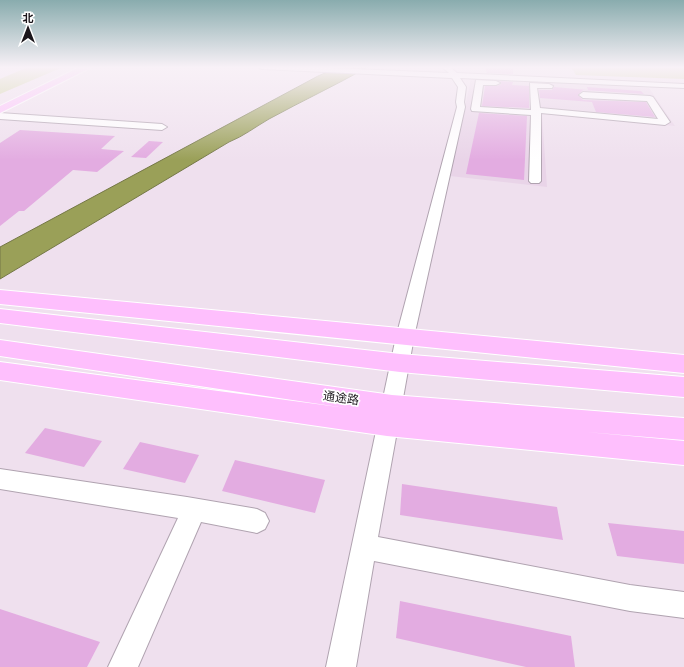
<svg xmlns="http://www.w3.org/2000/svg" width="684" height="667" font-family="Rubik,'Noto Sans SC',sans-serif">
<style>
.built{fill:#e9d4e8}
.green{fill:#cbd196}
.water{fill:#9aa058;stroke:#747746}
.building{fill:#e3ace1}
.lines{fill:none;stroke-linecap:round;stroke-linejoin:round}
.minor-casing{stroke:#b0a3b0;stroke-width:2}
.major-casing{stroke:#fff;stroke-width:2}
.minor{fill:#fff;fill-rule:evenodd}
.major{fill:#febffd;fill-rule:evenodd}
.labels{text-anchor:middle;stroke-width:3.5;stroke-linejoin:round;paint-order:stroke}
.street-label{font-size:12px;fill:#1b161b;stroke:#fff}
</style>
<rect width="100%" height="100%" fill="#efe0ee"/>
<path class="built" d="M471 79 649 88 675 126 542 114 547 187 450 176Z"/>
<g class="green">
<path d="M28 67H63L0 94V79Z"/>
<path d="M571 67H684V79L576 75Z"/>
</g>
<path class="water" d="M339 67H368C336 85 302 101 269 119 255 127 244 136 229 142L0 279V247L318 76Z"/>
<g class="building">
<path d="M485 67H513V74L487 73Z"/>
<path d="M500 81 513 82 512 85 529 86V108L482 106 485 86H497L501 84Z"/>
<path d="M554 87 588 90 587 87 641 91 644 94 583 90 578 95 583 100 646 102 655 117 596 112 592 102 540 98 539 90H552Z"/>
<path d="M479 113 527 116 524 180 466 174Z"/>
<path d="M20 130 115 136 101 149 124 151 97 172 73 170 24 211H19L0 226V143Z"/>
<path d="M149 141 163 142 146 158 131 157Z"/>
<path d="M45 428 102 441 84 467 25 453Z"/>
<path d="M140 442 199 455 185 483 123 469Z"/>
<path d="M235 460 325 480 315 513 222 491Z"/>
<path d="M402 484 557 507 563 540 400 515Z"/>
<path d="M608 523 684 531V564L617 556Z"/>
<path d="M400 601 571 636 575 667H526L396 638Z"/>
<path d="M0 609 100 642 87 667H0Z"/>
</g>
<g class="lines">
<g class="minor-casing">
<g id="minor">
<path d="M258 67H305L449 73 442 67H450L457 73 684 84V88L460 78 466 87 464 102 465 107 414 337 378 537 630 585 684 592V618L630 611 374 561 356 667H326L396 337 457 107 456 102 458 87 452 78 262 69Z"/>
<path d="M476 80 496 81 500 83 496 85H483L480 107 531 110 530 83 549 84 553 86 552 88H537L540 108 658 119 647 101 583 98 579 95 583 92 650 96 653 97 670 122 665 125 541 113V181L539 183H531L529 181 531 115 472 111 471 109Z"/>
<path d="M0 113 162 124 167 127 162 130 0 119Z"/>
<path d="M0 469 187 497 257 509 265 513 269 521 265 529 257 533 201 522 138 667H108L178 518 0 489Z"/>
</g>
</g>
<g class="major-casing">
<g id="major">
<path d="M80 67H92L0 113V106Z"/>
<path d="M0 290 684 355V373L0 304Z"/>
<path d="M0 309 400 354 684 377V397L400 372 0 323Z"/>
<path d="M0 340 392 395 684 418V440L586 432 684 441V465L387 436 0 380V362L346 408 0 356Z"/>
</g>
</g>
<use href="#minor" class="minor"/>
<use href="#major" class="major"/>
</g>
<linearGradient id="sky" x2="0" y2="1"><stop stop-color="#89acae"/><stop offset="0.42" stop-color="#f8f1f7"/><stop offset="1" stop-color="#f8f1f7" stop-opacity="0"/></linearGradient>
<rect width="684" height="160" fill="url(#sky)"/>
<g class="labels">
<g class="street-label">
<text transform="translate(341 398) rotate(8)" y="4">通途路</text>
</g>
</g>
<g transform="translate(28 28)" stroke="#ffffff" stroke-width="3" paint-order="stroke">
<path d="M0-3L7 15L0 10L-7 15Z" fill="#1b161b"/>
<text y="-6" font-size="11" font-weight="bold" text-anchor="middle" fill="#1b161b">北</text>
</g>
</svg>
